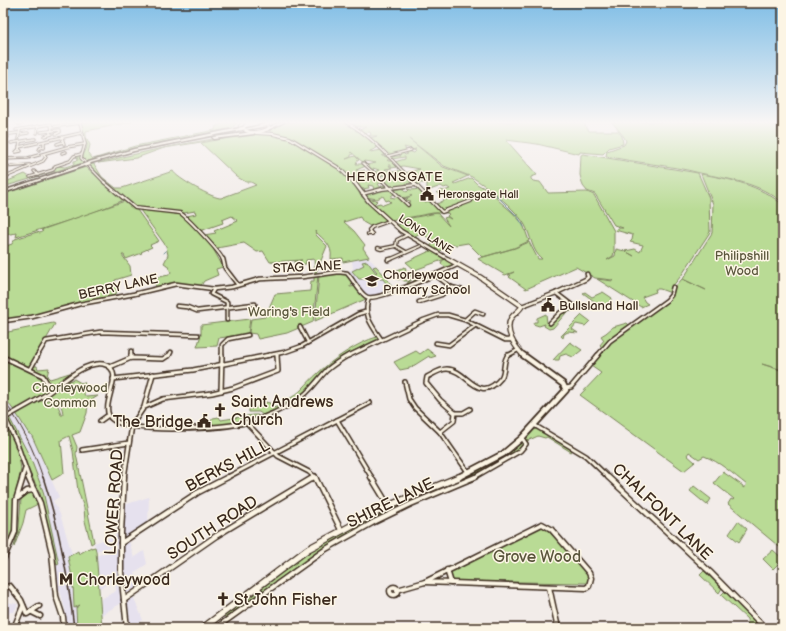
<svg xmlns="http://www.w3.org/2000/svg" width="786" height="631" font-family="'Balsamiq Sans',sans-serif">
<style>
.built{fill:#e6e1ee}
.green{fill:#b9db95;stroke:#7a825a;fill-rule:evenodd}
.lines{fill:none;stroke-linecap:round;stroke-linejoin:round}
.stream{stroke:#678c95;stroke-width:1}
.street-far4-casing{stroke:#3b2a1e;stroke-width:3.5}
.street-far3-casing{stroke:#3b2a1e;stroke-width:4.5}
.street-far2-casing{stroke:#3b2a1e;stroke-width:5.5}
.street-far1-casing{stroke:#3b2a1e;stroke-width:6}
.street-casing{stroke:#3b2a1e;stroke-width:7}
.secondary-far4-casing{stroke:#3b2a1e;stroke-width:4}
.secondary-far3-casing{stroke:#3b2a1e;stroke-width:5}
.secondary-far2-casing{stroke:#3b2a1e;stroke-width:6}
.secondary-far1-casing{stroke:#3b2a1e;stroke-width:8}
.secondary-casing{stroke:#3b2a1e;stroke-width:8}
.primary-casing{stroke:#3b2a1e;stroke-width:4.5}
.highway-casing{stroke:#3b2a1e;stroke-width:3}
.street-far4{stroke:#fcf5e5;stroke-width:1.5}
.street-far3{stroke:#fcf5e5;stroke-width:2}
.street-far2{stroke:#fcf5e5;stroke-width:2.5}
.street-far1{stroke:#fcf5e5;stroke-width:3}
.street{stroke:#fcf5e5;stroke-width:4}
.secondary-far4{stroke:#fcf5e5;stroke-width:2}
.secondary-far3{stroke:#fcf5e5;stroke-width:2.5}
.secondary-far2{stroke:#fcf5e5;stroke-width:3.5}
.secondary-far1{stroke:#fcf5e5;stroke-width:4.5}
.secondary{stroke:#fcf5e5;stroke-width:5.5}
.primary{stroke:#fcf5e5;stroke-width:2.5}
.highway{fill:#fcf5e5;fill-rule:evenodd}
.rail-far1{stroke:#3b2a1e;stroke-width:1}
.rail{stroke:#3b2a1e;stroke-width:1.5}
.street-bridge-casing{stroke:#3b2a1e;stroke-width:6;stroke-linecap:butt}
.highway-bridge-casing{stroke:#3b2a1e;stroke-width:5;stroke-linecap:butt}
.street-bridge{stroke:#fcf5e5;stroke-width:3}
.highway-bridge{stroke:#fcf5e5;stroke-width:3}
.labels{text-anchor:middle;stroke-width:3;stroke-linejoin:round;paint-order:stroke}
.far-poi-label{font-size:11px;fill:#3b2a1e;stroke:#fcf5e5;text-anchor:start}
.far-street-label{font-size:11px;fill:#3b2a1e;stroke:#fcf5e5}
.far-quarter-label{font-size:13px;letter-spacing:1px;fill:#3b2a1e;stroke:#fcf5e5}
.park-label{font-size:13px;fill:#5a563c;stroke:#fcf5e5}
.street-label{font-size:13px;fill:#3b2a1e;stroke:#fcf5e5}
.poi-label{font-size:13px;fill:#3b2a1e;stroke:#fcf5e5;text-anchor:start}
.near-poi-label{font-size:16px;fill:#3b2a1e;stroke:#fcf5e5;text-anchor:start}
.near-street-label{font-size:16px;fill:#3b2a1e;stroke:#fcf5e5}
.near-park-label{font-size:16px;fill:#5a563c;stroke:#fcf5e5}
</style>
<rect width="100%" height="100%" fill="#f2ece9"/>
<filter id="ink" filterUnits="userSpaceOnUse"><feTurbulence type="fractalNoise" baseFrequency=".025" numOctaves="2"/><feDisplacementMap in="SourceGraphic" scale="8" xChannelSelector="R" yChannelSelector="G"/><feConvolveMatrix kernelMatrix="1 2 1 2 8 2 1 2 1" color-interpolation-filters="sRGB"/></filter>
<g filter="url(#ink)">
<g class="built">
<path d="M368 257 384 274 394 289 374 296 365 295 346 272 353 269 352 261Z"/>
<path d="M3 396 17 414 29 434H31L59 497 53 501 60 514 72 554 78 551 85 628H68L65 609 60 590 58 591 55 573 57 572V565L40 493 27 467 19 443 3 413Z"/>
<path d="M149 497 148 524 128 537 134 558 144 551 147 564 135 572 140 586 127 593 120 604 101 615V599L116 591 115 581 100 588 96 556 116 549 117 545 96 551 94 543 121 534 124 505Z"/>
<path d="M133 596 143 620 131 628 127 601Z"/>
<path d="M5 602 18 604 14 612H10L6 619H3V605Z"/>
</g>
<g class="green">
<path d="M81 122H132L86 131V137L90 145 88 153 93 159 135 146 215 130 216 126 227 122 237 123 232 128 158 143 86 162C79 155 87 152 87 145 86 138 82 130 81 122Z"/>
<path d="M285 122H344L358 129 355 130 356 131H360L365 135 366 134V136L371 140 370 138 377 136H369L371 135 370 132 364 133 360 130 366 127H359L360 126 356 127 351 125 358 122H583L589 131H618L622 136 623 144 609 148 603 154 580 152 579 154 537 144 506 140 537 175 531 177V179L533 181 540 182 548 193 587 192 594 195 614 231V252L613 256 607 260 615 256 616 249 625 251 634 256 625 251 635 249 640 252 643 245 630 242 632 240 633 235 615 230 617 228H623L614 225 595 194 587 191 583 186 580 175 581 155 583 154 698 173 709 198 710 232 681 276 671 288V293L660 289H655L656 292 642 297 645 302 648 304 641 307 597 279 613 281 612 280 595 278 576 267 526 289 509 277 511 275H508L514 272 505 275 478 259 482 257 468 243 456 245 454 244 437 252 429 247 434 243 429 241 430 240 425 235 426 233 424 232 412 237 396 225 401 224 400 220 437 213 449 226 444 218 447 217 451 219 447 216 449 214 447 213H433L390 221 366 198 376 200 377 201 373 205 380 203 383 205 391 202 389 200 386 201 383 196 377 199 366 197 364 195 388 189 387 186 382 188 381 186 385 185 384 184 395 193 390 197 395 198 398 196 407 205 403 200H405L408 203 411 201 406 200 408 198 402 199 412 196 410 194 411 196 403 198 393 190 405 188 404 190 407 192 409 190 407 189 412 190 419 189 427 197 423 198V201L425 202 431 201 435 205 451 197C446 194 442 196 437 193L441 190 444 191 450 189 447 187 444 188 441 186 427 191V183H420L418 186 413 185 415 183 411 179 417 177 413 173 407 175 405 173 420 169 403 166 399 167 394 162 405 159V157L392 159 391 157 395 156H390H401L398 154 403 153 405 155 408 154 404 152 409 151 414 153 416 151 413 150 416 149 411 150 412 149 404 147 407 151 389 155 376 144 381 149 376 146 377 148 370 151V152L382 150 386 154 382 156 389 157 392 160H387L388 161H393L398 167 391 168V165H389L391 168 385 169 386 170H391L394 172 397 171 400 175 398 171 400 169 413 183H409L411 185H410L406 183 408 186 407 187 390 188 381 179H385L384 175 377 177 383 182 378 184 382 189 374 190 373 186 368 185 369 188 362 189 367 192 363 193 353 181 361 196 388 220 370 226 363 222 360 217 344 222 354 231 365 245 363 248 369 257 343 262V258L331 259C333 244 323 240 315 231L316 235 327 246 315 275 314 259 306 260V264H295V261L302 260 270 262 263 251 257 252 244 243 217 248 204 235 216 233 214 231 238 221 232 216 222 220 223 223 200 231 187 216 196 214 195 211 184 213 135 207 89 165 94 164 102 177 116 188H122L173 171C176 178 214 199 221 198L256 185 251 182H246L237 177 201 143 238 136 164 148 136 158 98 163C134 154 170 146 207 140 229 136 252 132 274 134L270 132V129L273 126ZM409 139 444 166 472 177 497 194 496 195C505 201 520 216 525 225 531 236 532 251 542 259H538L529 242 515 248 483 257 514 248 529 241 523 224 512 212 498 200 495 194 477 184 471 178 455 184 453 183 468 176 443 167ZM351 152 365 164 364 161 376 163 366 165 373 171H374L373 168 379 170 374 172 376 174 382 173 383 175 371 179 370 175 375 174 371 171 362 173 365 170 360 171 356 170 366 166 363 164H356L357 161 359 160 355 156 346 159 351 157V155L353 154Z"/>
<path d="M612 122H764L783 126V203C758 182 731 180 700 173 669 165 637 163 606 156L607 151 624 145 626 141 624 137Z"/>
<path d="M78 155H80L83 163 3 187V183L25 174 31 178 54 171 55 167 58 166 65 167 74 164V161L78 160 77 157H74Z"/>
<path d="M86 167 124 200 87 215 16 237 17 233 3 235V194Z"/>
<path d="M701 174C730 179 760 185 783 205V370L762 364 783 371V550L728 504 731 499 733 500 734 499 714 483 723 472 743 486V488L747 485C733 474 720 462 704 456L699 459 689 452 687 455 695 462 684 471 580 395 601 373 591 366 617 336 672 297 675 287 682 279 706 290 683 279 712 233 713 204Z"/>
<path d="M125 201 137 210 159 241 150 245 152 247 141 252 142 253 126 259 124 255H122L130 266 131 275 115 280V284L118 286 116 294 110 298 89 301 33 316 3 320V247L12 244 15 239 37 232 40 233 43 231 41 230Z"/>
<path d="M140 210 181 214 210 243 223 267 216 269 218 275 204 281 200 287 176 283 157 288 153 280 159 277 169 275 171 272 167 265 164 263 168 255 166 246Z"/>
<path d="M432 250 454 264V265L447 268 441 264 442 261 445 259 415 270 406 262Z"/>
<path d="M367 261 376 273 377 272 373 267 376 266 387 278 393 289 380 294 390 289 383 279H380L378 276 366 279H359L352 271 364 265 362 262Z"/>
<path d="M405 267 406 269 405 270 409 271 407 272 408 273 410 272 412 274 411 275 414 276 405 277 408 281 419 276 422 278 420 275 423 278 419 280 417 279 419 278 418 277 414 278 417 281 414 282 413 279 409 281 412 283 408 285 407 283 409 282 408 281H404L397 275 400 279 398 280 392 272Z"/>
<path d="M340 273C348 274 351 277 354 284L350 286V287L357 286 366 299 315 321 319 275Z"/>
<path d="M318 275 313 322 287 333 258 339 256 334 249 333 251 319 265 317 275 294 310 291 311 281H314V276Z"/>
<path d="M585 292 592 297 603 292 612 298 605 309 583 293Z"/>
<path d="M581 304 584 306 566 313 553 328 549 329 544 326 545 324 539 326 533 324 534 322H537V318L546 314 547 323 550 324 563 313 565 314 563 313Z"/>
<path d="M582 315 590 321 585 326 576 324 572 329 578 333 568 332 564 334 563 338 561 336Z"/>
<path d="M250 319 248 334 219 338 217 346 197 347 201 335V325Z"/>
<path d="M53 323 55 324 30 367 3 356V333Z"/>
<path d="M627 323 629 325 612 337 602 347 600 345 604 340 601 336 606 333 613 327Z"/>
<path d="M377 337 378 339C353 350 330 363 312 384 305 392 297 403 285 404V401C302 393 305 384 318 373 332 360 358 342 377 337Z"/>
<path d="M570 342 582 350 573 357 566 354 560 356 559 360H553Z"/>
<path d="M427 349 436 356 430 358 429 356 410 368 400 370 394 362 416 351 420 354Z"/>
<path d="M3 358 44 380 48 389 47 392 15 412 3 396Z"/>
<path d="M33 366H37L38 369 49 368 47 376 50 379 73 372 52 388 47 379 33 370Z"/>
<path d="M74 379 81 383 84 382 86 387 84 394 86 397 98 396 88 402 87 413 80 432 72 435 77 447 76 454 94 542 91 544 85 521 84 508 78 491 73 451 69 436 61 440 64 473 52 480 31 434H29L16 413C30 405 57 388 61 415H63C62 399 55 404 45 397L62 384Z"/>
<path d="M265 402 270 403 272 408 281 406 279 408 263 415 259 412H249V409L256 408Z"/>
<path d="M253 415H258C251 424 225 424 214 425L211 421 213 418 219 417 221 420Z"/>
<path d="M9 417 30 457 43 491 59 564 57 565 40 493 27 467 19 443 6 419Z"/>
<path d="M3 422H5L18 451 21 469 14 503 12 536 3 558Z"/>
<path d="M533 429H539L573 449 571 452 547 437 545 438 538 436 527 441 524 439Z"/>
<path d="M522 441 524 445 518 450 468 479 403 507 402 504 504 456Z"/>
<path d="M694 486 711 499 707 505 690 491Z"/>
<path d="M30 492H33L38 504 26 510 23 523 14 547 19 527 21 499Z"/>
<path d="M397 505 399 509 326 546 263 591 261 588 307 550 340 532Z"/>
<path d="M738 521 747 529 739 542 729 534Z"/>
<path d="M543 526 566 549 587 574 589 579 587 583 453 581C450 578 450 574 451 570Z"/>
<path d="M91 547V548L95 547 96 551 102 628H77L76 608 80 605 74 608 73 582 68 557 78 551 79 554Z"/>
<path d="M773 550 783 559 773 569 763 559Z"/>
<path d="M704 571 722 588 719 593 700 575Z"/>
<path d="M256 591 258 595 226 619 224 615Z"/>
<path d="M725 591 727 592 762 628H748L747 619 721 595Z"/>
</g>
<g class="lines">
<g class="stream">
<path d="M491 190 518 217 524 227"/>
<path d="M164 253 166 251"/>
</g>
<g class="street-far4-casing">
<g id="street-far4">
<path d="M16 122 19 124 26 122"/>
<path d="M80 122 85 144 81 158 105 183"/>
<path d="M346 122C373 137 393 161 414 183"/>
<path d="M766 122 783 126"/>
<path d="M3 123 9 122"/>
<path d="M52 127 80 123"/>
<path d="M16 130 51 124 52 131"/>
<path d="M41 132 50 131"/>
<path d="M37 133 38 126"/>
<path d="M10 134 18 133"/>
<path d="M21 134 28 133"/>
<path d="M50 134V131L60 130V132L56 134"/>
<path d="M45 136 52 134"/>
<path d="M3 138 8 137"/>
<path d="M62 138 64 144"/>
<path d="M18 139 20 130"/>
<path d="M44 142V148"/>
<path d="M11 143 35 139"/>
<path d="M57 144 63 142"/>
<path d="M19 147 81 133"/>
<path d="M19 149 21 151 16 152Z"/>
<path d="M19 149 20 142"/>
<path d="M39 150 40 148 44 147"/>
<path d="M62 153 66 152"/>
<path d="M388 156 411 150"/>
<path d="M3 159 28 158 67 147 85 144"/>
<path d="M363 163 385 183"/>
<path d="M3 167 30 165"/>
<path d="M34 171 38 175"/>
<path d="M30 177 53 170 55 166 70 161 74 156 81 154"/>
<path d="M3 178 43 161 46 157 44 154"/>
</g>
</g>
<g class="street-far3-casing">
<g id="street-far3">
<path d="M104 182 135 208 180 213C186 216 221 253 223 260"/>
<path d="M384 182 408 205"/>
<path d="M413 182 442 212 471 201"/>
<path d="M362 194 382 189 415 185"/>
<path d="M370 232 369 230 372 227 389 221"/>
<path d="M370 232 372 234H368Z"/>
<path d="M378 248 381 249 396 246"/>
<path d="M406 252 396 246 397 240 407 235"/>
<path d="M389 260 421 246"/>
</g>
</g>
<g class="street-far2-casing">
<g id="street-far2">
<path d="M223 259 225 268 238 285"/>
<path d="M388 260 391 259"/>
<path d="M434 274 451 287 462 290"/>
<path d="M214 289 211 294 227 302V320"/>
<path d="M556 293 573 306"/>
<path d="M369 298C362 314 372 326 381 339"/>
<path d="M419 302 441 295 451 287"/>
<path d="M177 306 187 307 197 311 255 304"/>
<path d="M522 306 556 293 586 279 588 277 587 274"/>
<path d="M466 319 475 311 483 314"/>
<path d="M3 321 32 317 80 304 134 294 176 284 214 289 232 287 260 279 302 277 339 272 347 273C353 279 360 294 367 297 378 302 443 271 457 265"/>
<path d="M550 323 561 312 575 306"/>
<path d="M300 327 308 342"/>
<path d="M436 343 449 345 476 325"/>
<path d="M131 351V356"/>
<path d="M277 354V356"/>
<path d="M37 356 46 341 100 332 198 335"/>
<path d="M169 356 171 352"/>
<path d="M222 356V345L228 339 248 335"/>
<path d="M265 356 285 352 302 346 358 314 365 312"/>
<path d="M348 356 424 320 438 315H448L465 320 505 340H512"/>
<path d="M507 356 518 350"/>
<path d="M597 356 610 341 667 300 671 295 673 287"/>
</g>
</g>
<g class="street-far1-casing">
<g id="street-far1">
<path d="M131 355V358"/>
<path d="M3 357 43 376 51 390"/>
<path d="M110 367 131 358 163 359 169 355"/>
<path d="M30 369 38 355"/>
<path d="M113 379 193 370 270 355"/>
<path d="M405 382 409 399 415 408 440 432 468 472"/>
<path d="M566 388 571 387 598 355"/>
<path d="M221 391 222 355"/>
<path d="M145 407 163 399 212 393 233 388 278 371 277 355"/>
<path d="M19 410C28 405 37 400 45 395 60 385 84 361 103 364 130 370 95 408 113 420 134 434 222 429 248 422 265 418 282 410 297 400 310 393 317 380 327 370 334 364 342 359 349 355"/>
<path d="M455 413H463L470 409"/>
<path d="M5 418 16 441 29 478"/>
<path d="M337 420 372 478"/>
<path d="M100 421 107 416"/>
<path d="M247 423 278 456 309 472 316 478"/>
<path d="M534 425 586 456 609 478"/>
<path d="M440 432 454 421 455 413 440 400 426 383 427 377C433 374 440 369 447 369 467 369 478 406 501 378 506 371 502 361 508 355"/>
<path d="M82 450 129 443"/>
<path d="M22 478 25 469"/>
<path d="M124 478 132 425 144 407 153 374"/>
<path d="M226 478 370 403"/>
<path d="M312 478 315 476"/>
<path d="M473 478 520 451 526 444 522 438"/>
</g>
</g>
<g class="street-casing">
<g id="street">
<path d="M28 477 40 503 52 553 56 596 63 617 64 628"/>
<path d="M124 477 121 533V572L127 628"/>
<path d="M315 477 341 530"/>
<path d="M371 477 388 505"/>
<path d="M608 477 710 572 765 628"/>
<path d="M18 498 27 491 34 490"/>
<path d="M542 524 551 529 589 573 591 578 589 586 586 588 425 582Z"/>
<path d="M121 543 197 493 228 477"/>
<path d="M3 560 15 532 16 500 23 477"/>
<path d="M447 570 451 583"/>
<circle cx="394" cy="591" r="4"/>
<path d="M258 587 261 595"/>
<path d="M549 587 558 628"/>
<path d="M3 588 10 586 21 600 27 614 39 606"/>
<path d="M397 590 425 582"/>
<path d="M124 600 216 536 314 477"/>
<path d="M32 612 40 616"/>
<path d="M14 628 23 606"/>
<path d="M216 628 326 549 374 522 411 504 475 477"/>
</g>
</g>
<g class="secondary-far4-casing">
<path id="secondary-far4" d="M256 133 273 134 290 138 339 168 354 183"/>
</g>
<g class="secondary-far3-casing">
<path id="secondary-far3" d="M354 182 369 202 401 231 450 260"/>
</g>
<g class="secondary-far2-casing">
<path id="secondary-far2" d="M448 259 480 277 522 306C520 311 514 313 511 318 504 331 515 347 524 356"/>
</g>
<g class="secondary-far1-casing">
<path id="secondary-far1" d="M457 478 503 454 522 438 566 390 563 384 523 355"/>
</g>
<g class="secondary-casing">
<path id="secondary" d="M203 628 308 549 388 506 459 477"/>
</g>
<g class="primary-casing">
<path id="primary" d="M244 122 240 126C247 135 258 133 268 129L269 127 264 122"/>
</g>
<g class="highway-casing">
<g id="highway">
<path d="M280 122H284L270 129 268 128Z"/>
<path d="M265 124 266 125V126L245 130 244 129Z"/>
<path d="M240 128 241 129V130L134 151 87 164 85 163 134 149Z"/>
<path d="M253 132 254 133V134L214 139 213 138 214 137Z"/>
<path d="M84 164 87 165 3 193V191Z"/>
</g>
</g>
<use href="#street-far4" class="street-far4"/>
<use href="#street-far3" class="street-far3"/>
<use href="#street-far2" class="street-far2"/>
<use href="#street-far1" class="street-far1"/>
<use href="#street" class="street"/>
<use href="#secondary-far4" class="secondary-far4"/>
<use href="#secondary-far3" class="secondary-far3"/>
<use href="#secondary-far2" class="secondary-far2"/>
<use href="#secondary-far1" class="secondary-far1"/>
<use href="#secondary" class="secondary"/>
<use href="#primary" class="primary"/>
<use href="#highway" class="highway"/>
<path class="rail-far1" d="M3 400C21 423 34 450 43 478"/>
<path class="rail" d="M43 477C59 526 68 576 74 628"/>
<g class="street-bridge-casing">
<path id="street-bridge" d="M5 418 19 410"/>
</g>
<g class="highway-bridge-casing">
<g id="highway-bridge">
<path d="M265 125 268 124"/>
<path d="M240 129 244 128"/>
<path d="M85 165 89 164"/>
</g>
</g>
<use href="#street-bridge" class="street-bridge"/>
<use href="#highway-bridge" class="highway-bridge"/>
</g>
</g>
<linearGradient id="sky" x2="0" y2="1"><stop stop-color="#80bee6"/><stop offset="0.58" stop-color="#f9f6f5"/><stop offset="1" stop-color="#f9f6f5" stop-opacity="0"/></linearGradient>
<rect width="786" height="211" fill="url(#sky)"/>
<defs>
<g id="civic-bare" transform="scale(1.08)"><path d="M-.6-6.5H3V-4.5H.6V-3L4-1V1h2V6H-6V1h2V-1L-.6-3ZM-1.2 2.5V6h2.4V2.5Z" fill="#3b2a1e" stroke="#fcf5e5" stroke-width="2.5" paint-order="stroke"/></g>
<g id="school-bare" transform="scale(1.08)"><path d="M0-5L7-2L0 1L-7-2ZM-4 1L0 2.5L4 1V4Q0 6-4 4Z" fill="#3b2a1e" stroke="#fcf5e5" stroke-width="2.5" paint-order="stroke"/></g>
<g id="church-bare" transform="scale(1.08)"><path d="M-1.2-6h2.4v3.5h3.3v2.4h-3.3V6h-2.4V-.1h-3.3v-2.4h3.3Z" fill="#3b2a1e" stroke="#fcf5e5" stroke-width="2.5" paint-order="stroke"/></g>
<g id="metro-bare" transform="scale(1.08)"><path d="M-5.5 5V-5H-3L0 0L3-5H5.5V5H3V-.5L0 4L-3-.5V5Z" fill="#3b2a1e" stroke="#fcf5e5" stroke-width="2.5" paint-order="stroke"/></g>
</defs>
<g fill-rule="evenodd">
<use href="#civic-bare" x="427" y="194"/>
<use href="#school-bare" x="372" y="281"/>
<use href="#civic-bare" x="548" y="305"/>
<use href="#church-bare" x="220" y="410"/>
<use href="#civic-bare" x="204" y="421"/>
<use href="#metro-bare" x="66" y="579"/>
<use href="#church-bare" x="223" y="599"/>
</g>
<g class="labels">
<g class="far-poi-label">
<text x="438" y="198">Heronsgate Hall</text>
</g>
<g class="far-street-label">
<text transform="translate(426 234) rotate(33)" y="4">LONG LANE</text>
</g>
<g class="far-quarter-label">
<text x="395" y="181">HERONSGATE</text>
</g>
<g class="park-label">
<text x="742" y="260">Philipshill<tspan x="742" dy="15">Wood</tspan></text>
<text x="289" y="316">Waring's Field</text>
<text x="70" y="392">Chorleywood<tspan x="70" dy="15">Common</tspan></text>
</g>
<g class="street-label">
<text transform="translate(307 266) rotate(-3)" y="5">STAG LANE</text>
<text transform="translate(118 286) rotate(-12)" y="5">BERRY LANE</text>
</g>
<g class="poi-label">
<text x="383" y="279">Chorleywood<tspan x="383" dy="15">Primary School</tspan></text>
<text x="559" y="310">Bullsland Hall</text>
</g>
<g class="near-poi-label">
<text x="231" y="407">Saint Andrews<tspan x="231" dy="18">Church</tspan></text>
<text x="193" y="427" text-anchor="end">The Bridge</text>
<text x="77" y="585">Chorleywood</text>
<text x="234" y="605">St John Fisher</text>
</g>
<g class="near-street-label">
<text transform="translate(227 465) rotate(-28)" y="6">BERKS HILL</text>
<text transform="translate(113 502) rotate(-86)" y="6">LOWER ROAD</text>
<text transform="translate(390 502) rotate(-26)" y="6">SHIRE LANE</text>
<text transform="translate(663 511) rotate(44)" y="6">CHALFONT LANE</text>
<text transform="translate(212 527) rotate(-33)" y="6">SOUTH ROAD</text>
</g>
<g class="near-park-label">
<text x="537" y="562">Grove Wood</text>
</g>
</g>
<rect width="786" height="631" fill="none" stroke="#fcf5e5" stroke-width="16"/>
<rect x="8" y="8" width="770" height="615" fill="none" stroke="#3b2a1e" stroke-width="1.5" filter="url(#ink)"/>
</svg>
